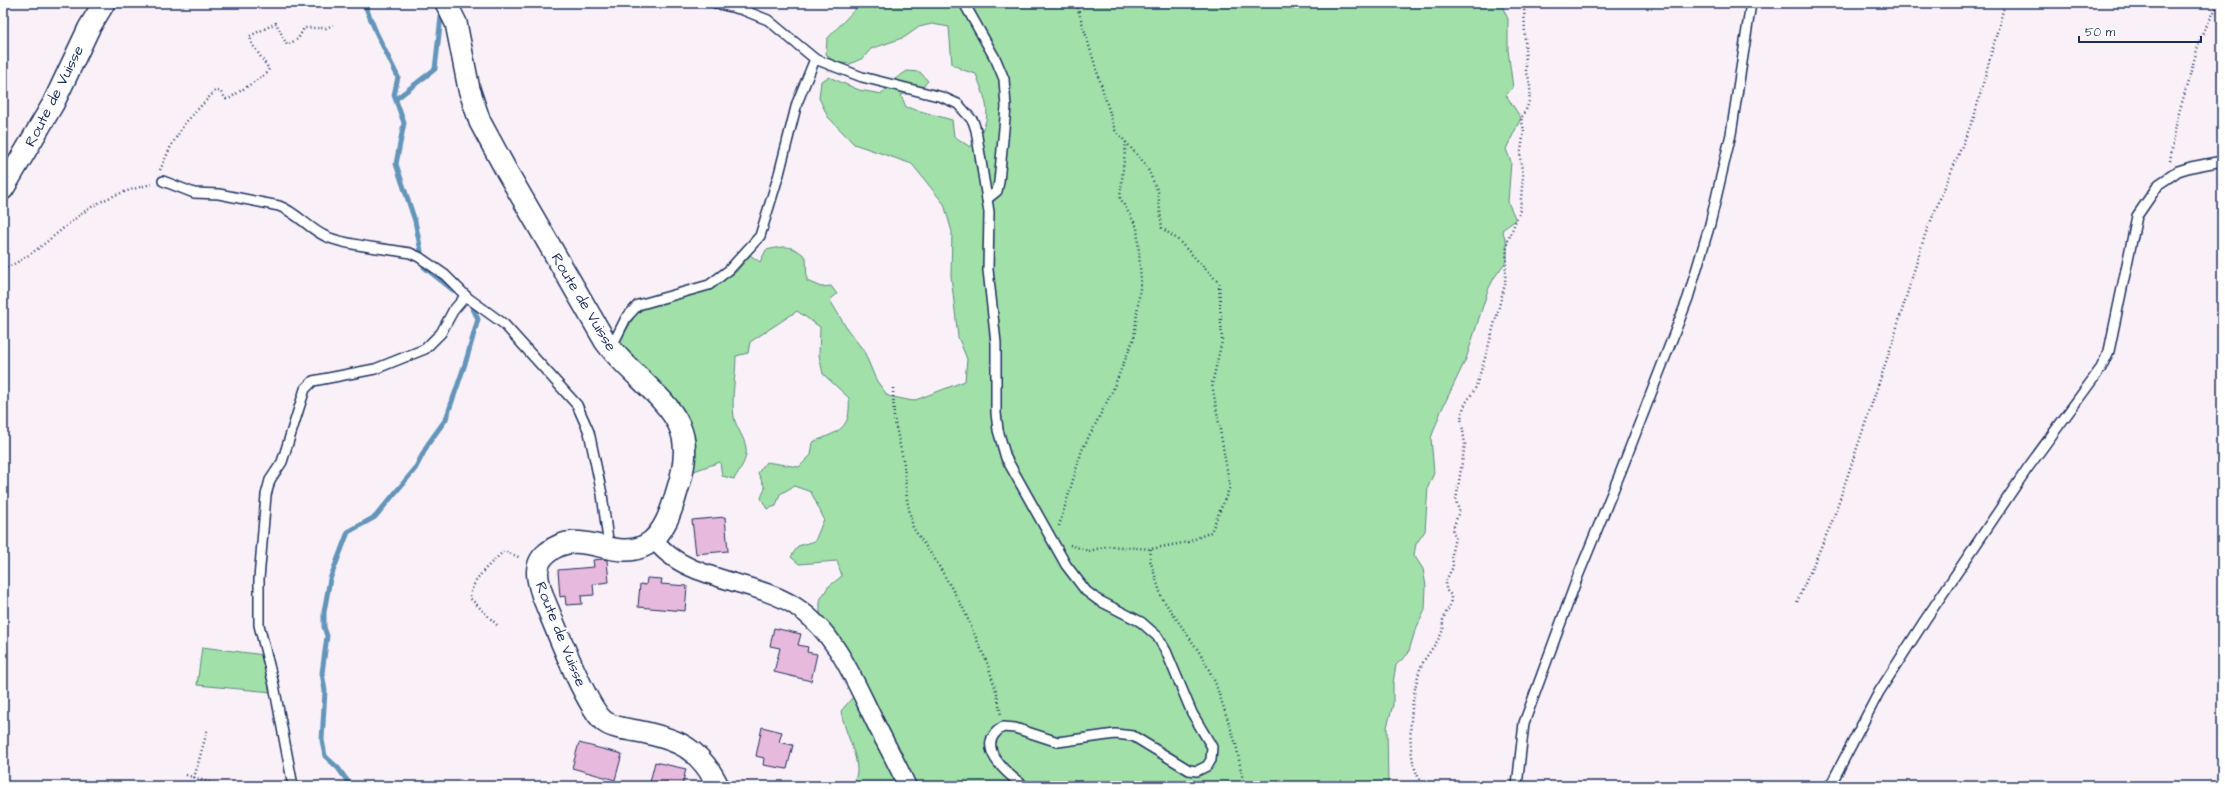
<svg xmlns="http://www.w3.org/2000/svg" width="2225" height="789" font-family="'Architects Daughter',sans-serif">
<style>
.green{fill:#a1e0a8;stroke:#5e8883}
.lines{fill:none;stroke-linecap:round;stroke-linejoin:round}
.stream{stroke:#6495ba;stroke-width:5}
.building{fill:#e7b9dc;stroke:#1b2f5e}
.service-casing{stroke:#1b2f5e;stroke-width:12}
.minor-casing{stroke:#1b2f5e;stroke-width:20}
.tertiary-casing{stroke:#1b2f5e;stroke-width:24}
.path{stroke:#1b2f5e;stroke-width:2.5;stroke-dasharray:1 3;stroke-linecap:butt}
.service{stroke:#fff;stroke-width:9}
.minor{stroke:#fff;stroke-width:17}
.tertiary{stroke:#fff;stroke-width:21}
.labels{text-anchor:middle;stroke-width:4;stroke-linejoin:round;paint-order:stroke}
.street-label{font-size:15px;fill:#1b2f5e;stroke:#fff}
</style>
<rect width="100%" height="100%" fill="#faf1f8"/>
<filter id="ink" filterUnits="userSpaceOnUse"><feTurbulence type="fractalNoise" baseFrequency=".025" numOctaves="2"/><feDisplacementMap in="SourceGraphic" scale="8" xChannelSelector="R" yChannelSelector="G"/><feConvolveMatrix kernelMatrix="1 2 1 2 8 2 1 2 1" color-interpolation-filters="sRGB"/></filter>
<g filter="url(#ink)">
<g class="green">
<path d="M861 3H1503V8L1508 19V50L1513 88 1506 95 1521 118 1506 149 1511 162 1508 202 1516 220 1502 230 1507 243V260L1494 278 1488 290 1466 359 1441 411 1431 438 1434 473 1428 487 1425 531 1416 544 1414 555 1423 569 1426 586 1425 610 1415 631 1408 654 1396 665 1393 683V705L1387 727 1388 786H853C855 781 857 775 857 770 857 752 844 731 841 711L858 691 820 617V600L828 587 842 576 837 561 799 564 791 557 798 546 815 541 824 519 811 492 794 486 780 494 776 506 767 509 761 498 765 488 758 473 766 462 799 467 811 455 813 442C840 431 851 429 849 398L823 374 819 355 820 327 797 311 750 342 748 353 736 356C736 376 731 396 734 417 736 428 745 438 746 448 748 459 739 471 734 479L722 476 720 462 691 472 692 453 616 348 635 315 646 307 719 283 737 271 750 255 760 262 766 250C785 246 791 244 806 257L807 281 821 287 831 286 837 294 830 300 847 329 864 351 876 380 888 396 913 401 965 381 967 359 958 337 951 276 952 232 944 204 912 164 854 144 828 117 819 98 821 81 829 77 859 90 882 94 892 81 907 71 920 72 928 81 920 90 901 95 906 107 952 120 954 136 970 147C995 119 988 106 976 74L963 70 952 64 949 27 932 24 919 27 905 37 871 49 863 58 850 64 834 62 826 54 827 39Z"/>
<path d="M202 647 264 655 272 692 197 685Z"/>
</g>
<g class="lines">
<g class="stream">
<path d="M364 3 376 32 398 77 394 95 404 123 396 164 415 221 421 251"/>
<path d="M396 99 435 69 441 17"/>
<path d="M424 267 453 290"/>
<path d="M351 786 338 768 325 756 322 740 325 691 322 673 327 636 324 627V612L330 579 348 532 375 517 415 469 428 444 446 419 466 361 478 319 473 309"/>
</g>
</g>
<g class="building">
<path d="M725 517 728 551 696 554 692 520Z"/>
<path d="M603 559 607 560 609 582 593 584 594 595 581 596 582 604 566 605 565 596 560 597 558 570 594 567 593 560Z"/>
<path d="M647 578 662 579 661 584 687 586 685 611 638 607 640 584 646 585Z"/>
<path d="M774 628 801 634 798 645 808 647 807 652 817 654 811 681 774 672 780 648 770 646Z"/>
<path d="M762 727 782 732 779 742 793 745 787 769 763 765 764 758 756 756Z"/>
<path d="M579 743 622 754 615 780 572 768Z"/>
<path d="M655 762 686 769 682 786H649Z"/>
</g>
<g class="lines">
<g class="service-casing">
<g id="service">
<path d="M715 3 743 10 768 20 815 59 862 77 942 97 958 104 973 121 976 130 989 212 988 270 996 343V413L998 430 1006 458 1066 565 1086 591 1098 600 1141 622 1157 636 1166 651 1192 713 1212 747 1211 760 1207 766 1197 771 1189 770 1133 736 1115 734 1058 742 1015 728 1003 727C972 745 1007 774 1024 786"/>
<path d="M964 3 996 60 1004 79 1006 107 999 182 997 191 987 199"/>
<path d="M163 181 194 193 219 194 279 206C296 212 308 228 325 236 343 245 388 249 410 253L419 257 445 275 468 298"/>
<path d="M611 348 626 318 638 305 709 285 729 270 760 236 779 174 797 103 815 59"/>
<path d="M293 786 274 685 259 625V579L266 495 270 480 282 462 305 389 313 381 375 369 425 349 441 333 453 311 463 299 468 298 504 324 577 405 589 432 602 494 609 548"/>
<path d="M1517 786 1524 723 1578 576 1621 471 1688 298 1710 224 1731 134 1751 3"/>
<path d="M1830 786 1879 692 1925 620 2027 469 2101 368 2109 351 2137 216 2159 184 2168 178 2178 171 2191 167 2222 161"/>
</g>
</g>
<g class="minor-casing">
<path id="minor" d="M654 539C683 581 753 579 795 606 835 632 853 677 873 718 884 741 897 763 907 786"/>
</g>
<g class="tertiary-casing">
<g id="tertiary">
<path d="M446 3 456 23 469 89 480 122 506 170 605 341C625 370 665 395 679 425 689 446 684 470 677 491 672 509 664 535 646 545 613 563 580 525 547 553 532 565 538 582 543 597 553 621 587 710 605 722 613 728 627 729 637 731 677 739 699 747 718 786"/>
<path d="M3 189 53 104 89 28 104 3"/>
</g>
</g>
<g class="path">
<path d="M2170 161 2177 120 2201 36 2219 3"/>
<path d="M160 170 171 146 185 123 215 91H220L226 99 230 98 267 73 269 69 252 44 250 36 276 23 287 45 298 39 304 28H326L333 25"/>
<path d="M3 269C33 257 58 231 84 212 105 197 128 190 152 184"/>
<path d="M893 388 894 418 904 464 907 500 913 528 936 561 963 608 988 665 997 694 1001 715"/>
<path d="M1059 526 1082 450 1111 394 1134 338 1141 280 1137 227 1120 198 1126 142"/>
<path d="M1070 545 1089 551 1108 546 1151 549 1188 542 1211 532 1230 487 1212 384 1222 341 1219 283 1177 239 1162 228 1158 192 1146 165 1115 130 1076 3"/>
<path d="M1151 549 1150 560 1162 598 1202 656 1215 682 1236 744 1244 786"/>
<path d="M1797 602 1832 522 1889 353 1925 235 1974 117 2005 3"/>
<path d="M497 625 470 598C471 580 491 563 504 551L521 558"/>
<path d="M186 775 221 786"/>
<path d="M194 778 208 728"/>
<path d="M1425 786C1402 764 1411 697 1420 669 1425 655 1439 643 1443 629 1444 627 1442 623 1443 620 1446 609 1451 610 1451 595L1446 590V580L1453 567 1452 551 1455 538 1453 529 1459 511 1456 500 1465 444 1461 418 1464 406 1475 389 1486 355 1505 284 1507 243 1520 210 1523 175 1520 158 1524 130 1521 118C1531 105 1533 86 1526 71L1524 3"/>
</g>
<use href="#service" class="service"/>
<use href="#minor" class="minor"/>
<use href="#tertiary" class="tertiary"/>
</g>
</g>
<g class="labels">
<g class="street-label">
<text transform="translate(54 96) rotate(-63)" y="5">Route de Vuisse</text>
<text transform="translate(584 302) rotate(59)" y="5">Route de Vuisse</text>
<text transform="translate(561 634) rotate(68)" y="5">Route de Vuisse</text>
</g>
</g>
<rect width="2225" height="789" fill="none" stroke="#fff" stroke-width="16"/>
<rect x="8" y="8" width="2209" height="773" fill="none" stroke="#1b2f5e" stroke-width="1.5" filter="url(#ink)"/>
<path d="M2079 36v6h122v-6" fill="none" stroke="#1b2f5e" stroke-width="2"/>
<text x="2085" y="36" font-size="12" fill="#1b2f5e" stroke="#ffffff" stroke-width="3" paint-order="stroke">50 m</text>
</svg>
